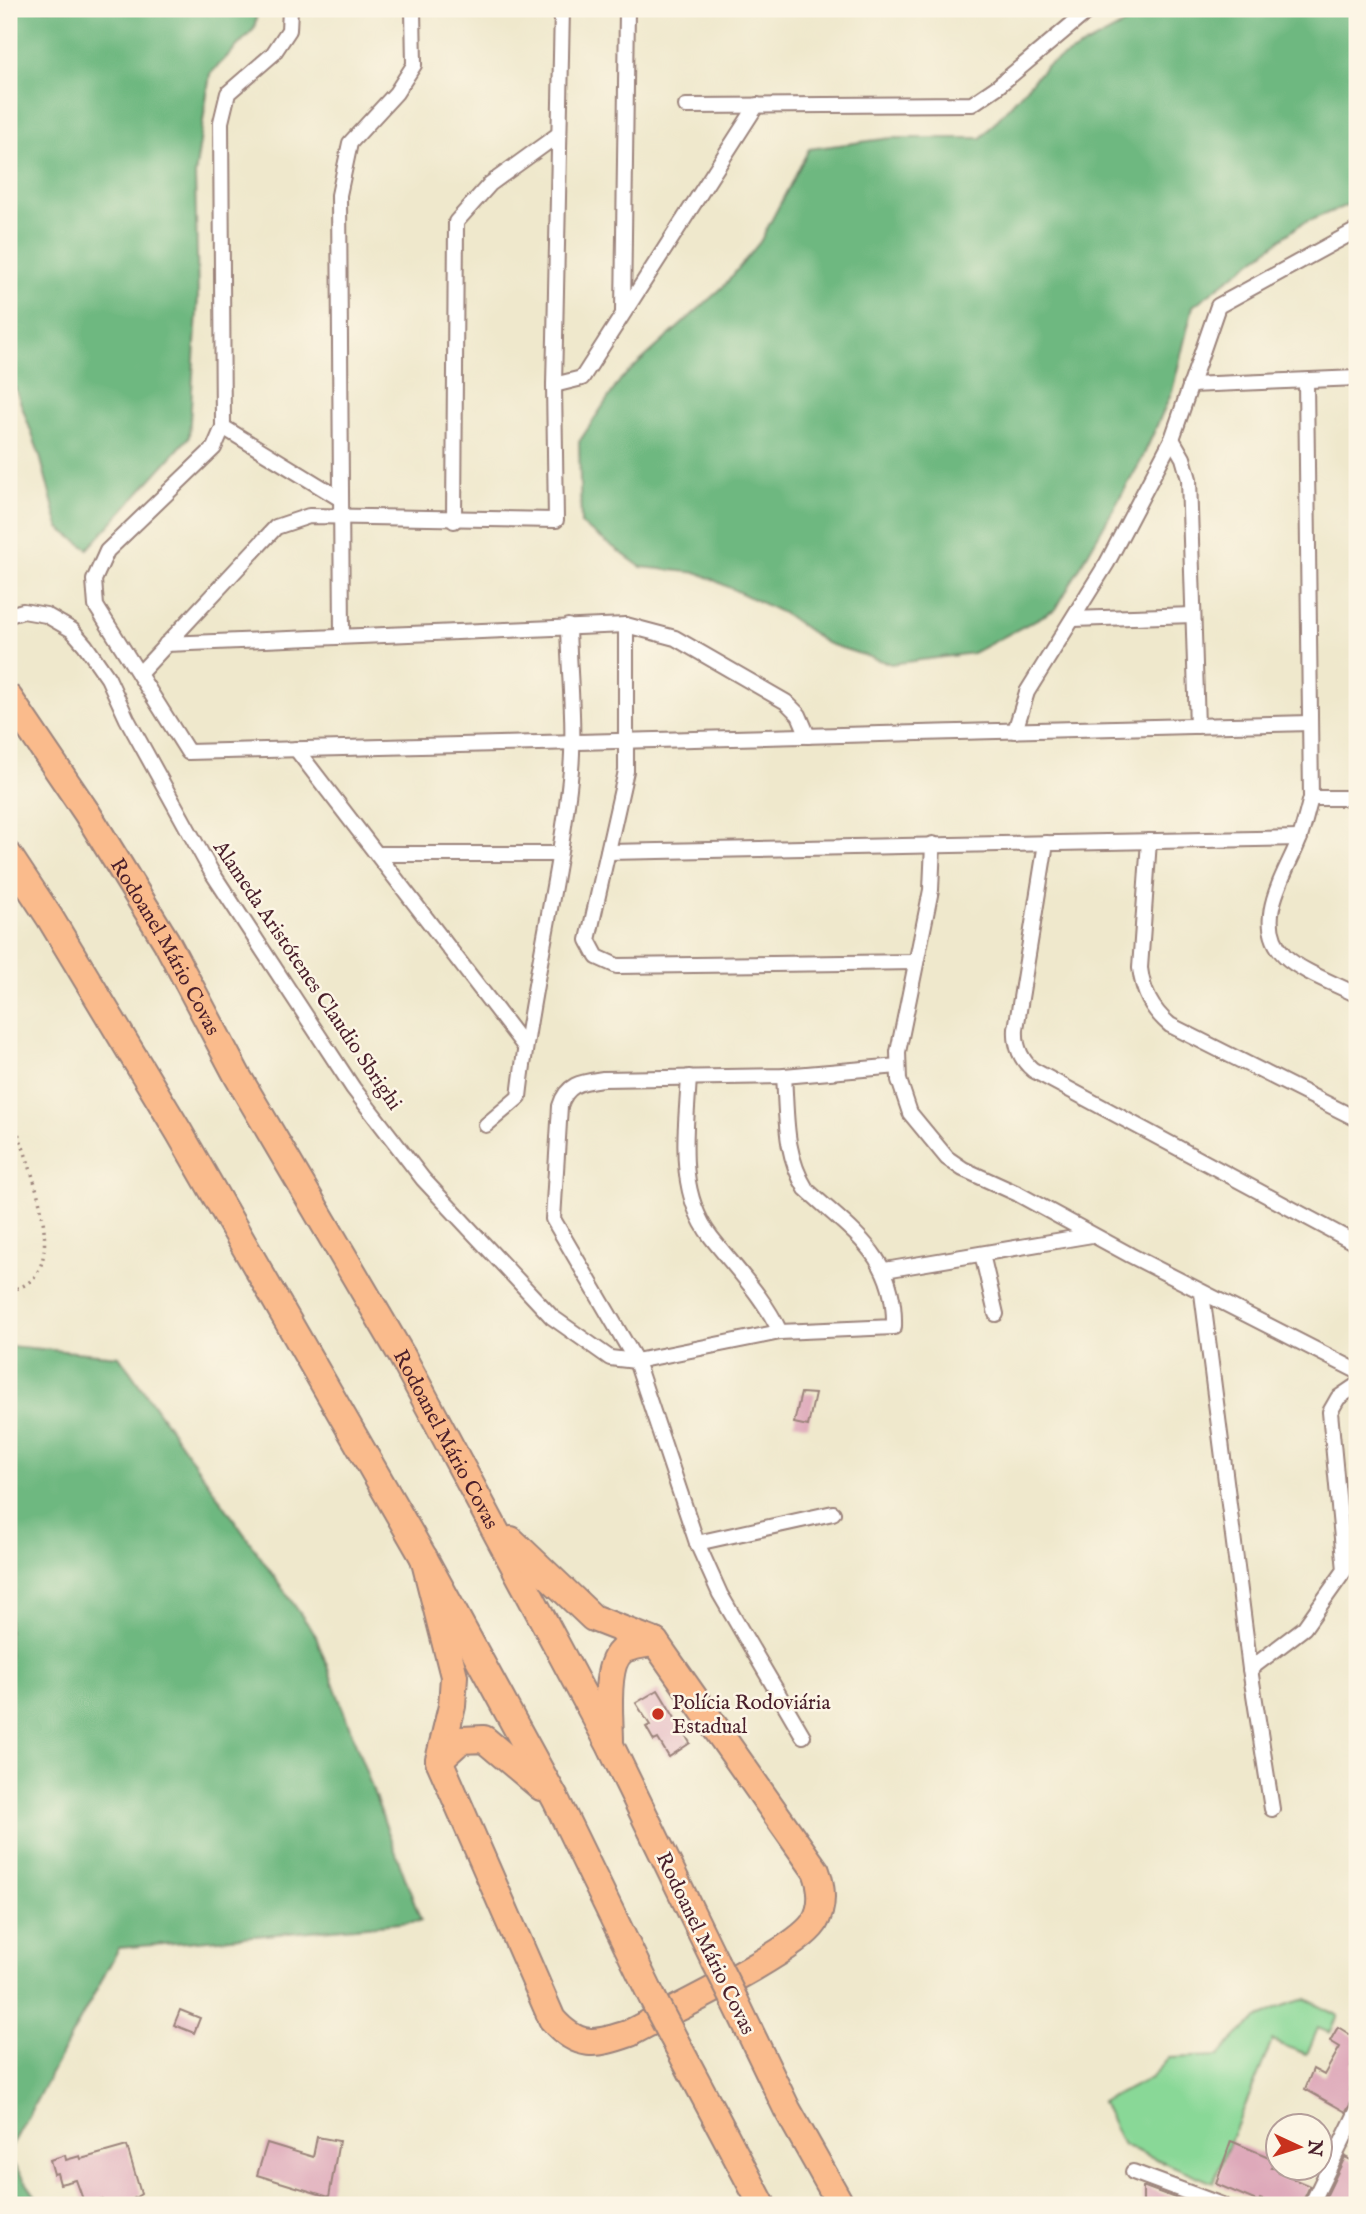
<svg xmlns="http://www.w3.org/2000/svg" width="1366" height="2214" font-family="'IM FELL English',serif">
<style>
.green{fill:#89d897;stroke:#6a7c61;stroke-width:2}
.forest{fill:#6eb880;stroke:#5c6c56;stroke-width:2}
.building{fill:#dea9ba}
.lines{fill:none;stroke-linecap:round;stroke-linejoin:round}
.minor-casing{stroke:#9c847c;stroke-width:18}
.motorway-casing{stroke:#9c847c;stroke-width:30}
.path{stroke:#9c847c;stroke-width:3.5;stroke-dasharray:2 5;stroke-linecap:butt}
.minor{stroke:#fff;stroke-width:14}
.motorway{stroke:#fabb8c;stroke-width:26}
.motorway-bridge-casing{stroke:#9c847c;stroke-width:30;stroke-linecap:butt}
.motorway-bridge{stroke:#fabb8c;stroke-width:26}
.poi-dot{fill:#c8321e;stroke:#fcf5e5;stroke-width:2.5}
.labels{text-anchor:middle;stroke-width:5;stroke-linejoin:round;paint-order:stroke}
.street-label{font-size:21px;fill:#4a1f2b;stroke:#fcf5e5}
.poi-label{font-size:21px;fill:#4a1f2b;stroke:#fcf5e5;text-anchor:start}
</style>
<rect width="100%" height="100%" fill="#fcf5e5"/>
<filter id="ink" filterUnits="userSpaceOnUse"><feTurbulence type="fractalNoise" baseFrequency=".0143" numOctaves="2"/><feDisplacementMap in="SourceGraphic" scale="14" xChannelSelector="R" yChannelSelector="G"/><feConvolveMatrix kernelMatrix="1 2 1 2 8 2 1 2 1" color-interpolation-filters="sRGB"/></filter>
<filter id="wash" filterUnits="userSpaceOnUse"><feTurbulence type="fractalNoise" baseFrequency=".00686" numOctaves="4" result="noise"/><feDisplacementMap in="SourceGraphic" scale="28" xChannelSelector="R" yChannelSelector="G"/><feGaussianBlur stdDeviation="1.57" result="paint"/><feColorMatrix in="noise" values="0 0 0 0 0 0 0 0 0 0 0 0 0 0 0 0 0 1.4 0 .05"/><feComposite in="paint" operator="in"/></filter>
<g filter="url(#wash)">
<rect width="100%" height="100%" fill="#efe8cc"/>
<path class="green" d="M1306 1999 1338 2016 1330 2033 1318 2028 1307 2054 1272 2041 1213 2183 1123 2145 1102 2102 1151 2078 1169 2058 1219 2056C1243 2025 1268 2008 1306 1999Z"/>
<g class="forest">
<path d="M9 9H258L254 29 210 74 195 175 198 297 189 437 88 549 59 528 40 456 9 371Z"/>
<path d="M1153 9H1357V201L1301 224 1193 306 1172 392 1141 461 1056 609 973 653 891 664 826 643 785 614 699 573 641 567 581 524 579 442 621 379 724 286 760 242 809 149 891 138H981L1046 66Z"/>
<path d="M9 1346 119 1356 316 1636 421 1921 119 1948 9 2151Z"/>
<path d="M9 2158 42 2205H9Z"/>
</g>
<g id="blocks">
<g class="building">
<path d="M801 1393 815 1394 808 1426 794 1423Z"/>
<path d="M658 1690 690 1743 669 1757 658 1739 654 1741 646 1727 650 1725 636 1703Z"/>
<path d="M180 2010 200 2018 194 2033 174 2025Z"/>
<path d="M1338 2027 1357 2039V2055L1351 2066 1354 2068 1352 2072 1357 2074 1349 2090 1356 2094 1346 2112 1305 2089 1313 2069 1324 2075 1340 2047 1330 2041Z"/>
<path d="M317 2137 339 2141 329 2197 257 2175 267 2143 313 2157Z"/>
<path d="M1231 2141 1276 2160 1271 2168H1281L1279 2173 1310 2186 1301 2205H1276L1260 2199 1259 2202 1216 2184Z"/>
<path d="M127 2146 141 2194 123 2205H105L102 2200 85 2205 76 2180 60 2184 57 2173 54 2174 50 2160 65 2155 66 2160 80 2156 81 2159Z"/>
<path d="M1345 2157 1357 2163V2205H1322Z"/>
<path d="M1143 2187H1145L1194 2205H1143Z"/>
</g>
</g>
</g>
<g filter="url(#ink)">
<use href="#blocks" fill-opacity="0" stroke="#9c847c" stroke-width="2"/>
<g class="lines">
<g class="minor-casing">
<g id="minor">
<path d="M290 9 289 30 273 54 228 93 221 122 223 427 214 448 107 551 94 580 96 606 188 752 1310 723"/>
<path d="M686 106 972 104 997 87 1090 9"/>
<path d="M623 312 627 9"/>
<path d="M1306 381 1311 798C1307 812 1304 826 1299 840 1286 874 1251 922 1285 956 1300 971 1338 985 1357 995"/>
<path d="M554 385 582 378 757 105"/>
<path d="M1190 385 1357 378"/>
<path d="M223 427 339 498"/>
<path d="M1172 439 1183 458 1189 479 1197 726"/>
<path d="M454 521 456 222 490 184 559 134"/>
<path d="M9 615 23 611 46 615 72 630 85 645 108 678 127 719 211 871 353 1088 423 1179 552 1317 610 1358 636 1361 780 1332 894 1327C896 1256 853 1233 806 1189 784 1153 787 1117 784 1076"/>
<path d="M1073 619 1193 615"/>
<path d="M626 625V771L588 940 597 957 617 966 916 962"/>
<path d="M342 636 339 195 350 143 396 93 414 65 413 9"/>
<path d="M166 644 626 625 675 638 786 702 799 715 808 736"/>
<path d="M139 674 276 527 309 516 556 520 554 385 562 9"/>
<path d="M1015 731 1027 692 1107 563 1172 439 1218 306 1357 230"/>
<path d="M296 749 525 1047"/>
<path d="M1311 798H1357"/>
<path d="M1149 841 1140 968C1143 992 1151 1009 1170 1025L1357 1119"/>
<path d="M1046 843 1016 1029C1015 1046 1020 1059 1033 1070L1357 1244"/>
<path d="M933 844 931 890 898 1052 899 1080 910 1113 947 1158 963 1169 1018 1194 1130 1255 1357 1371"/>
<path d="M608 852 1300 838"/>
<path d="M377 854H559"/>
<path d="M689 1077C686 1132 676 1191 711 1237 735 1268 764 1297 780 1332"/>
<path d="M486 1125 519 1097C531 987 560 880 571 770 575 723 569 673 568 626"/>
<path d="M982 1254 996 1314"/>
<path d="M885 1270 1092 1235"/>
<path d="M1202 1293 1250 1669 1272 1809"/>
<path d="M697 1543 833 1513"/>
<path d="M1250 1669 1304 1628 1345 1570 1330 1412 1338 1398 1357 1385"/>
<path d="M803 1736 720 1594 697 1543 636 1361 553 1219 560 1106C567 1083 582 1082 603 1079L784 1076 898 1066"/>
<path d="M1133 2172 1222 2205"/>
<path d="M1311 2205 1357 2111"/>
</g>
</g>
<g class="motorway-casing">
<g id="motorway">
<path id="s1" d="M9 698 87 813 166 941 238 1077 402 1356 610 1745 715 1961"/>
<path d="M9 856 50 918 179 1132 424 1558 556 1800 652 1997"/>
<path d="M424 1558 454 1676 452 1706 439 1760 552 2019C578 2049 596 2045 630 2033 668 2012 794 1953 814 1923 824 1907 822 1887 816 1871L655 1642 593 1618 511 1540"/>
<path d="M610 1740C610 1718 603 1664 623 1650 632 1645 645 1645 655 1642"/>
<path d="M439 1760 461 1740 484 1739 541 1787"/>
<path d="M735 2001 787 2109 841 2205"/>
<path d="M672 2035 762 2205"/>
</g>
</g>
<path class="path" d="M9 1108C22 1148 82 1280 9 1290"/>
<use href="#minor" class="minor"/>
<use href="#motorway" class="motorway"/>
<g class="motorway-bridge-casing">
<g id="motorway-bridge">
<path d="M715 1961 735 2001"/>
<path d="M652 1997 672 2035"/>
</g>
</g>
<use href="#motorway-bridge" class="motorway-bridge"/>
</g>
</g>
<circle class="poi-dot" cx="658" cy="1714" r="7"/>
<g class="labels">
<g class="street-label">
<text dy="7" stroke="none"><textPath href="#s1" startOffset="294">Rodoanel Mário Covas</textPath></text>
<text transform="translate(308 975) rotate(56)" y="7">Alameda Aristótenes Claudio Sbrighi</text>
<text dy="7" stroke="none"><textPath href="#s1" startOffset="861">Rodoanel Mário Covas</textPath></text>
<text transform="translate(706 1943) rotate(64)" y="7">Rodoanel Mário Covas</text>
</g>
<g class="poi-label">
<text x="672" y="1709">Polícia Rodoviária<tspan x="672" dy="24">Estadual</tspan></text>
</g>
</g>
<rect width="1366" height="2214" fill="none" stroke="#fcf5e5" stroke-width="35"/>
<g transform="translate(1299 2147) rotate(94)"><circle r="33" fill="#fcf5e5" stroke="#b59f9b" stroke-width="2"/>
<path d="M0-5L12 26L0 18L-12 26Z" fill="#c8321e"/>
<text y="-10" font-size="19" font-weight="bold" text-anchor="middle" fill="#4a1f2b">N</text>
</g>
</svg>
